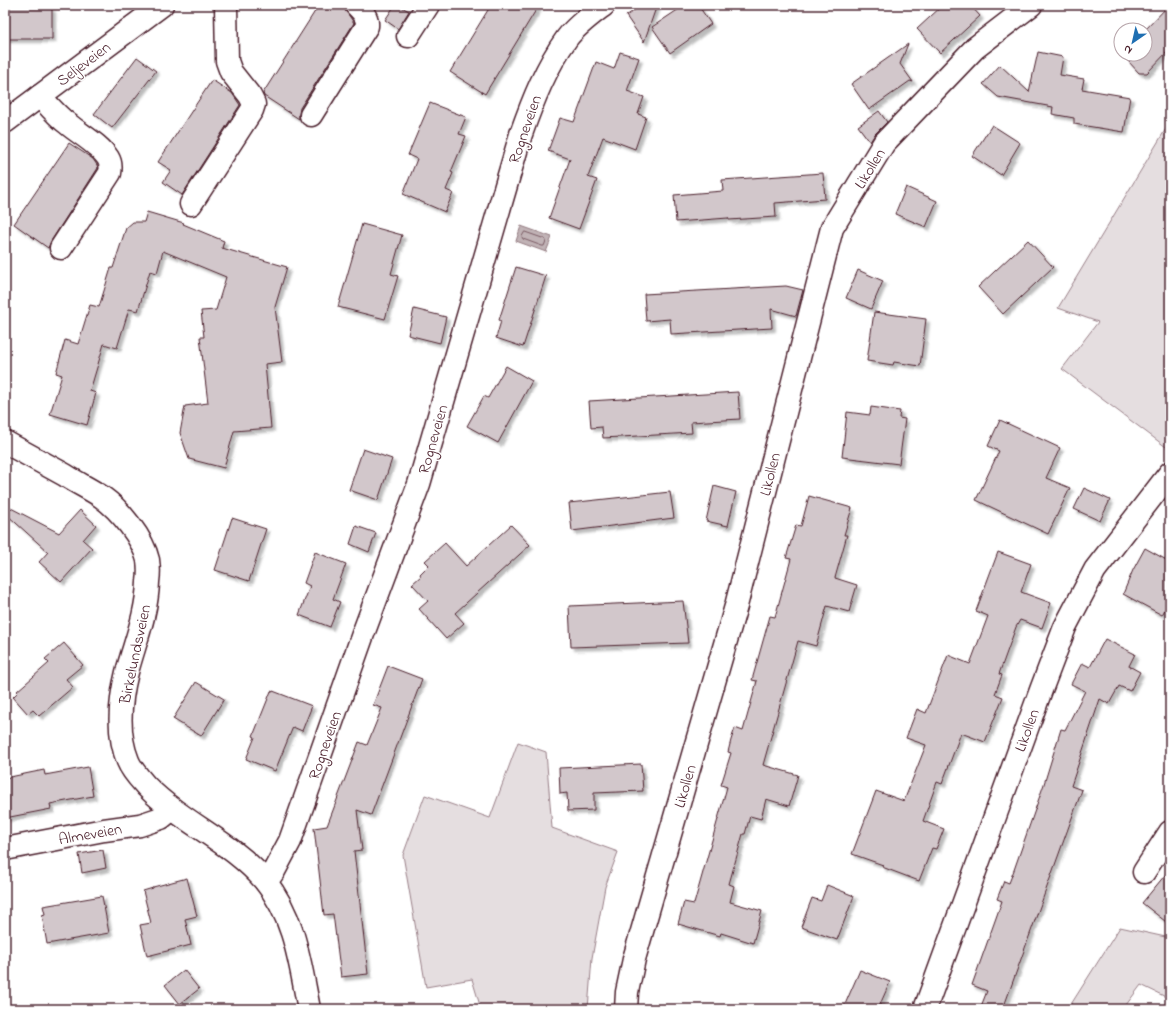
<svg xmlns="http://www.w3.org/2000/svg" width="1175" height="1014" font-family="'Indie Flower',sans-serif">
<style>
.green{fill:#e5dee0;stroke:#987e86}
.water{fill:#c1b3b6;stroke:#91787e}
.lines{fill:none;stroke-linecap:round;stroke-linejoin:round}
.shore{stroke:#7a5a63;stroke-width:1}
.building{fill:#d2c7cb;stroke:#4a1f2b;filter:url(#shadow)}
.minor-casing{stroke:#4a1f2b;stroke-width:25}
.minor{stroke:#fff;stroke-width:22}
.labels{text-anchor:middle;stroke-width:3;stroke-linejoin:round;paint-order:stroke}
.street-label{font-size:16px;fill:#4a1f2b;stroke:#fff}
</style>
<defs>
<filter id="shadow"><feDropShadow dx="3.5" dy="3.5" stdDeviation="1" flood-color="#0004"/></filter>
</defs>
<rect width="100%" height="100%" fill="#fff"/>
<filter id="ink" filterUnits="userSpaceOnUse"><feTurbulence type="fractalNoise" baseFrequency=".025" numOctaves="2"/><feDisplacementMap in="SourceGraphic" scale="8" xChannelSelector="R" yChannelSelector="G"/><feConvolveMatrix kernelMatrix="1 2 1 2 8 2 1 2 1" color-interpolation-filters="sRGB"/></filter>
<g filter="url(#ink)">
<g class="green">
<path d="M1170 122V450L1062 369 1098 322 1058 308Z"/>
<path d="M518 742 546 752 552 828 618 852 605 887 592 958 588 1009H481L472 979 426 987 403 855 425 795 490 818Z"/>
<path d="M1120 927 1170 938V999L1141 985 1123 1009H1068Z"/>
</g>
<path class="water" d="M521 226 552 237 546 252 516 241Z"/>
<g class="lines">
<path class="shore" d="M525 232 545 239 546 241 544 246H542L523 239 522 237Z"/>
</g>
<g class="building">
<path d="M5 5H44L52 9V39H5Z"/>
<path d="M319 5H339L344 8 354 23 300 108 299 114V119L264 96 263 93Z"/>
<path d="M395 5H398L409 11 398 29 385 20Z"/>
<path d="M491 5H539L485 94 450 72Z"/>
<path d="M642 5H657L644 42 626 16Z"/>
<path d="M685 5H698L711 24 670 53 652 27Z"/>
<path d="M943 5H970L980 16 940 53 917 29Z"/>
<path d="M1169 5H1170V49L1147 73H1139L1128 61 1132 57 1129 54H1145V30Z"/>
<path d="M908 44 900 64 913 82 910 81 869 110 851 84Z"/>
<path d="M620 52 639 58 627 91 644 97 638 114 646 117 635 149 603 137 588 177 597 180 579 229 549 218 570 159 548 151 560 118 574 122 596 62 614 69Z"/>
<path d="M1038 52 1063 57 1060 75 1084 79 1082 89 1130 97 1124 132 1074 124V118L1052 114 1053 107 998 97 983 84 1000 65 1029 92Z"/>
<path d="M137 57 156 71 112 128 94 114Z"/>
<path d="M212 80 232 93 240 105 182 195 163 182 171 170 158 162Z"/>
<path d="M430 103 466 117 459 134 466 136 451 172 453 173 446 190 453 193 445 212 403 194 417 159 408 155Z"/>
<path d="M879 111 887 122 875 134 870 142 858 126Z"/>
<path d="M992 125 1020 143 1001 175 972 156Z"/>
<path d="M69 143 93 159 97 165 98 168 51 241 48 248 14 224Z"/>
<path d="M823 173 825 199 775 203 776 217 729 220 728 218 676 222 674 195 723 191 722 180Z"/>
<path d="M906 187 937 201 926 227 895 214Z"/>
<path d="M147 212 184 223 183 224 224 241 222 248 287 267 275 307 282 362 265 364 271 428 234 431 224 468 189 459 180 433 185 406 208 403 200 337H204L201 311 216 310 226 277 163 251 157 273 150 271 138 311 129 309 117 348 104 344 90 391 96 393 87 425 50 414 62 375 56 373 65 340 78 344 90 305 99 307 111 268H113L126 228 133 222H144Z"/>
<path d="M362 224 402 235 391 274 398 276 385 319 338 307Z"/>
<path d="M1028 240 1053 267 1003 314 978 287Z"/>
<path d="M516 267 546 276 523 347 496 338 501 321 499 320Z"/>
<path d="M858 270 883 281 871 309 846 298Z"/>
<path d="M786 286 803 290 796 316 771 309 772 328 671 334 670 319 646 321 644 294Z"/>
<path d="M414 309 446 317 440 343 408 335Z"/>
<path d="M874 312 926 319 920 366 894 362 893 365 867 361Z"/>
<path d="M506 366 532 381 498 443 467 426 484 396 488 398Z"/>
<path d="M738 392 740 419 691 422 692 433 603 438 602 427 591 428 589 401Z"/>
<path d="M871 407 900 411 899 418 905 419 899 464 842 457 847 412 870 415Z"/>
<path d="M1000 420 1060 448 1046 478 1070 488 1048 534 976 500 999 451 988 446Z"/>
<path d="M363 449 392 459 378 500 349 490Z"/>
<path d="M714 486 736 492 728 526 706 521Z"/>
<path d="M1084 488 1110 500 1100 521 1074 509Z"/>
<path d="M670 492 674 518 572 531 569 503Z"/>
<path d="M809 496 852 508 844 535H847L835 578 857 585 849 612 827 606 816 646 798 641 763 765 798 775 789 806 766 799 761 819 750 816 745 834H743L729 884 734 886 730 902 762 911 753 943 721 933 720 936 678 924 684 902 694 904 727 787 721 785 731 753 728 752 731 740 735 728 743 731 757 681 752 680 770 616 775 617 791 559 786 558 796 525 801 526Z"/>
<path d="M7 506 59 533 80 510 96 525 83 540 92 548 61 582 39 562 48 552 5 513V510Z"/>
<path d="M232 518 266 529 249 581 215 570Z"/>
<path d="M511 525 530 545 455 613 464 623 446 639 419 609 428 601 412 584 421 576 420 574 429 565 425 561 445 543 466 566Z"/>
<path d="M356 526 376 533 369 552 350 544Z"/>
<path d="M1145 548 1170 562V600L1162 615 1123 594 1133 570Z"/>
<path d="M315 552 346 564 333 599 340 602 330 627 299 615 310 586 304 583Z"/>
<path d="M998 552 1031 564 1021 592 1051 603 1042 628 1020 620 1016 627 999 674 1002 675 995 694 1003 697 985 742 961 733 942 784 937 782 923 821 944 829 936 849 932 848 919 881 882 867 883 865 852 854 876 791 904 801 926 745 906 738 917 709 926 713 948 655 970 664 988 616 976 611Z"/>
<path d="M683 601 688 643 571 647 569 606Z"/>
<path d="M1105 639 1135 654 1129 666 1140 672 1130 691 1119 686 1109 704 1100 699 1071 786 1082 790 1003 1009H980L987 991 972 985 1002 901 997 899 1004 881 1009 883 1014 870 1044 784 1061 729 1065 730 1085 691 1071 684 1082 663 1090 667Z"/>
<path d="M64 643 83 665 66 679 73 687 39 716 33 710 28 714 13 697 18 692 17 691 49 663 45 659Z"/>
<path d="M388 666 422 679 371 815 357 810 362 850 354 851 368 974 341 977 333 914 324 915 314 828 327 826 359 742 367 745 382 708 373 705Z"/>
<path d="M196 682 224 699 201 736 173 719Z"/>
<path d="M271 691 273 692V691L312 706 302 731 293 727 275 771 246 759 255 737 253 736Z"/>
<path d="M641 764 643 791 594 793V810L568 811 567 793 560 794 559 768Z"/>
<path d="M88 767 93 796 50 804 51 809 5 818V778L44 770 45 775Z"/>
<path d="M103 850 106 868 82 873 79 854Z"/>
<path d="M1170 869V925L1142 903Z"/>
<path d="M187 878 197 916 185 919 191 945 147 956 140 925 151 923 143 891 153 888V887Z"/>
<path d="M827 885 854 896 837 940 801 927 812 898 821 901Z"/>
<path d="M102 896 109 933 47 944 42 915 45 914 43 906Z"/>
<path d="M184 970 199 989 180 1004 165 985Z"/>
<path d="M860 970 890 982 878 1009H843Z"/>
</g>
<g class="lines">
<g class="minor-casing">
<g id="minor">
<path d="M408 36 428 5"/>
<path d="M40 96C49 106 57 116 68 124 81 135 99 144 108 158 111 163 111 168 110 173L61 248"/>
<path d="M311 115 367 26C368 17 362 11 356 5"/>
<path d="M5 122 162 5"/>
<path d="M191 204 252 110 254 104 250 96 231 72 227 61 226 5"/>
<path d="M5 442C25 453 45 464 65 475 77 483 90 489 102 497 120 510 143 538 148 560 149 567 149 575 148 582 147 614 135 642 127 672 120 700 117 734 128 761 132 771 140 779 147 787 183 823 232 842 265 881 295 918 300 964 309 1009"/>
<path d="M5 849 104 830 140 825 161 818 172 809"/>
<path d="M1144 872 1170 832"/>
<path d="M266 882 274 871 290 841 363 634 419 484 521 134C533 100 546 67 567 38 577 25 591 15 604 5"/>
<path d="M626 1009 627 992 634 959 736 606 832 228 884 143 975 48 1031 5"/>
<path d="M925 1009 1041 690 1065 627 1095 570 1170 473"/>
</g>
</g>
<use href="#minor" class="minor"/>
</g>
</g>
<g class="labels">
<g class="street-label">
<text transform="translate(83 63) rotate(-37)" y="6">Seljeveien</text>
<text transform="translate(524 129) rotate(-71)" y="6">Rogneveien</text>
<text transform="translate(869 168) rotate(-58)" y="6">Likollen</text>
<text transform="translate(432 439) rotate(-74)" y="6">Rogneveien</text>
<text transform="translate(769 474) rotate(-76)" y="6">Likollen</text>
<text transform="translate(134 654) rotate(-78)" y="6">Birkelundsveien</text>
<text transform="translate(1026 730) rotate(-70)" y="6">Likollen</text>
<text transform="translate(324 745) rotate(-71)" y="6">Rogneveien</text>
<text transform="translate(684 786) rotate(-74)" y="6">Likollen</text>
<text transform="translate(90 833) rotate(-10)" y="6">Almeveien</text>
</g>
</g>
<rect width="1175" height="1014" fill="none" stroke="#fff" stroke-width="20"/>
<rect x="10" y="10" width="1155" height="994" fill="none" stroke="#4a1f2b" stroke-width="1.5" filter="url(#ink)"/>
<g transform="translate(1133 42) rotate(214)"><circle r="19" fill="#ffffff" stroke="#b7a5aa"/>
<path d="M0-3L7 15L0 10L-7 15Z" fill="#1f6fb2"/>
<text y="-6" font-size="11" font-weight="bold" text-anchor="middle" fill="#4a1f2b">N</text>
</g>
</svg>
